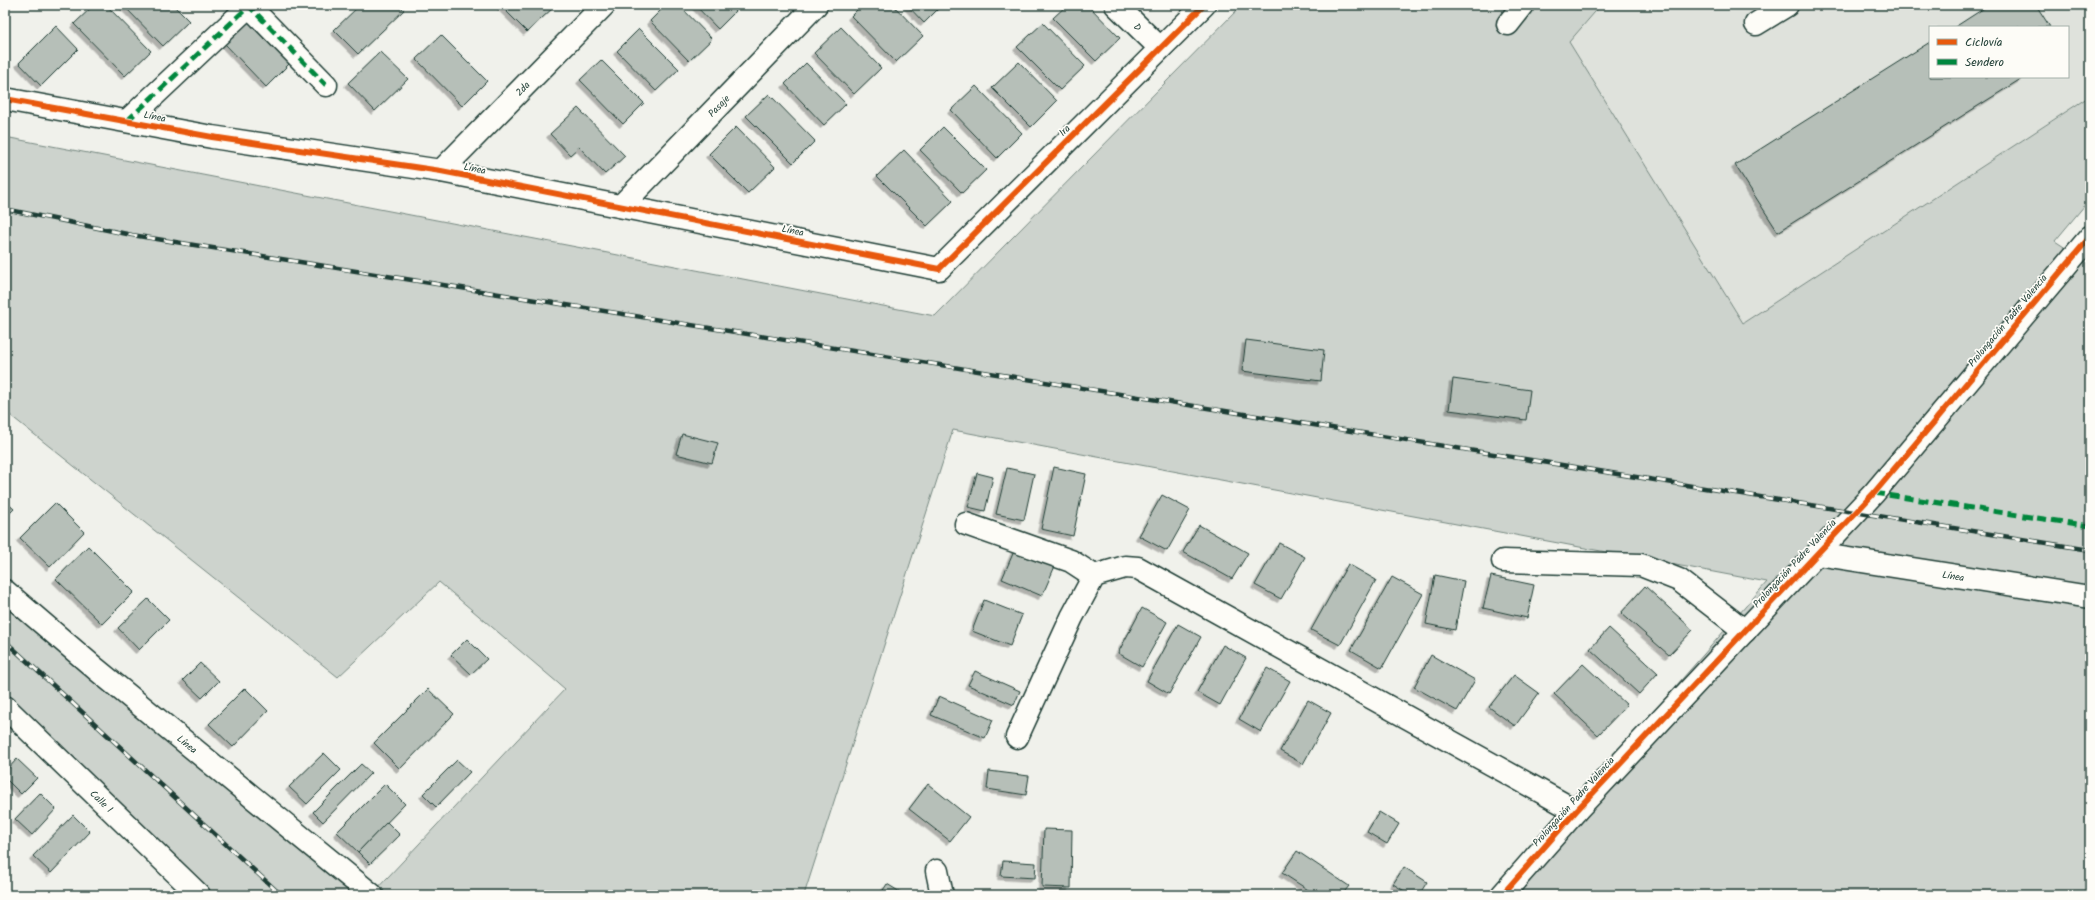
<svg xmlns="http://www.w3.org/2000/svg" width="2095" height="900" font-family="Kalam,sans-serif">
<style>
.built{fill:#dfe2dc;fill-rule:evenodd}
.green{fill:#cdd3cd;stroke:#768880}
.building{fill:#b6bfb8;stroke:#1f3d34;filter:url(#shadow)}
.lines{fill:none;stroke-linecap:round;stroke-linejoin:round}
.minor-casing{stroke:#1f3d34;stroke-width:25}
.minor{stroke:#fdfcf7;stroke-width:22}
.rail-casing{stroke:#1f3d34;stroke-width:4.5}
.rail{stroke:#fdfcf7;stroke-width:3;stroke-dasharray:9;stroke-linecap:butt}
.quiet{stroke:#00873e;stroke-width:5;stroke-dasharray:10 5;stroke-linecap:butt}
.cycleway-casing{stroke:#fdfcf7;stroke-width:8}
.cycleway{stroke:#e8590c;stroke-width:6}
.labels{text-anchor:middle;stroke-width:3.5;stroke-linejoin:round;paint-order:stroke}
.street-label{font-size:10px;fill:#1f3d34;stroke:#fdfcf7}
</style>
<defs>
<filter id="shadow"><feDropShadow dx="-3.5" dy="3.5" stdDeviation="0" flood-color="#0004"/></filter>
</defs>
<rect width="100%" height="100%" fill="#f0f1eb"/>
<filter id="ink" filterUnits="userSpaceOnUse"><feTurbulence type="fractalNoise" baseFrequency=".025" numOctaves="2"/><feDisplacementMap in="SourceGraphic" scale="8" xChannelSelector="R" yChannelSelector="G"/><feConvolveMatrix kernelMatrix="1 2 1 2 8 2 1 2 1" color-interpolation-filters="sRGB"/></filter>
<g filter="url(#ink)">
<path class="built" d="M1602 5H2090V96L1743 323 1568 42ZM1930 27H2068V77H1930Z"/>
<g class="green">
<path d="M1242 5H1601L1569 42 1743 323 2090 96V199L2055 241 2090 264V895H1493L1767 582 953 430 804 895H371L565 689 439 582 338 677 5 411V137L935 316Z"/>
<path d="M5 578 365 895H199L5 707Z"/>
</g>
<g class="building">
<path d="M94 5H106L151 51 125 76 74 24Z"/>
<path d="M123 5H173L189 21 163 46Z"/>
<path d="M360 5H399L404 10 358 54 334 30Z"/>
<path d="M500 5H554L555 6 527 32Z"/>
<path d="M666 5H679L712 39 689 61 650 21Z"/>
<path d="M695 5H742L718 29Z"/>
<path d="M862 5H893L923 36 896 62 851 16Z"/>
<path d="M907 5H942L924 23Z"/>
<path d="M1067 5H1088L1120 38 1096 61 1053 18Z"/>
<path d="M1989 5H2036L2050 27H1955Z"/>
<path d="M253 16 295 58 266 87 225 44Z"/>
<path d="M1043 23 1085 66 1060 90 1017 47Z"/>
<path d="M56 26 78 49 41 86 19 63Z"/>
<path d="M841 27 881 68 854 94 814 53Z"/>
<path d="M639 29 679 69 656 91 617 51Z"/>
<path d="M441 35 487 81 462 106 416 59Z"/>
<path d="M1930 42V77H2024L1778 232 1735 165Z"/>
<path d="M380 52 408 79 375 111 348 83Z"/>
<path d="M601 60 644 103 623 124 580 80Z"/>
<path d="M1019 62 1057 101 1031 127 992 88Z"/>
<path d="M806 63 846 104 824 125 785 84Z"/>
<path d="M976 86 1022 133 997 158 951 110Z"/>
<path d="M769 94 815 141 793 163 746 116Z"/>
<path d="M578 108 625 156 605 174 579 147 570 155 550 134Z"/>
<path d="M736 127 775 167 748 193 709 154Z"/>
<path d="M943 127 986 170 962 193 920 150Z"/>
<path d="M904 150 953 201 927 226 877 176Z"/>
<path d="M1246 340 1324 350 1321 381 1242 371Z"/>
<path d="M1453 379 1530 390 1526 420 1449 410Z"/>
<path d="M682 434 718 443 712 463 676 454Z"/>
<path d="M1054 467 1086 474 1073 536 1041 529Z"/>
<path d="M1007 468 1034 474 1024 520 996 514Z"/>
<path d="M977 473 993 477 985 511 968 507Z"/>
<path d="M1162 495 1190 510 1167 551 1139 536Z"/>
<path d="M5 501 14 509 5 518Z"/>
<path d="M55 503 84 532 50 567 20 538Z"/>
<path d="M1199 525 1248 553 1232 579 1183 552Z"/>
<path d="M1279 543 1305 557 1281 599 1255 585Z"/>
<path d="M88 546 134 592 102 624 56 579Z"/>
<path d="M1015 549 1055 566 1042 596 1002 579Z"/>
<path d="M1348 564 1376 580 1340 645 1311 630Z"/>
<path d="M1435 575 1464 581 1455 630 1426 624Z"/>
<path d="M1491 576 1534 585 1527 618 1483 608Z"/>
<path d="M1392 577 1423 594 1382 668 1351 650Z"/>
<path d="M1645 586 1693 630 1669 655 1621 613Z"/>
<path d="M148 599 169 620 139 650 118 628Z"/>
<path d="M984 600 1022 615 1010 646 972 631Z"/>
<path d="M1142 608 1167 622 1142 667 1118 653Z"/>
<path d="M1178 624 1201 637 1169 694 1147 681Z"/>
<path d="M1609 628 1658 673 1639 694 1590 649Z"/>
<path d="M467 639 487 659 471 674 451 655Z"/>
<path d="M1223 645 1246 658 1220 705 1197 692Z"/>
<path d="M1431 655 1475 680 1457 711 1414 687Z"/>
<path d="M200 663 219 681 202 698 183 680Z"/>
<path d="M1583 664 1627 705 1598 735 1554 694Z"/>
<path d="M1267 668 1290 681 1261 732 1239 719Z"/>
<path d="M975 671 1020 691 1014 705 968 685Z"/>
<path d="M1514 675 1539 693 1515 726 1489 707Z"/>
<path d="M245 688 268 711 233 747 209 724Z"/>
<path d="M428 689 454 714 400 769 374 743Z"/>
<path d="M939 696 993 720 985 738 931 715Z"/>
<path d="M1308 700 1331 713 1303 764 1280 751Z"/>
<path d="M324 753 341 770 307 804 289 787Z"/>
<path d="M17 759 37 778 21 794 5 778V772Z"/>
<path d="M457 760 470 772 436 807 423 794Z"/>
<path d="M361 764 371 773 323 822 313 812Z"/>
<path d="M989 771 1029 776 1026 795 987 789Z"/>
<path d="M385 784 405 804 358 852 337 832Z"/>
<path d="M928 784 969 817 950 841 909 809Z"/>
<path d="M40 793 56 809 32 835 15 819Z"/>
<path d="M1379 812 1399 824 1387 844 1367 832Z"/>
<path d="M73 815 90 832 51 873 33 856Z"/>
<path d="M387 822 400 835 370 864 358 852Z"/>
<path d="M1044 829 1072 830 1071 888 1042 887Z"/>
<path d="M1297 851 1349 886 1342 895H1316L1282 873Z"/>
<path d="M1003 861 1036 863 1035 878 1001 876Z"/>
<path d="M1404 867 1427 882 1419 895H1411L1393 884Z"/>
<path d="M887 884 905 895H880Z"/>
<path d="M153 889 159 895H148Z"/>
</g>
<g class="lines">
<g class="minor-casing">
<g id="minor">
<path id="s1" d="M1116 5 1160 48"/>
<path d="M1508 24 1523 5"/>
<path d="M1756 24 1787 5"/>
<path d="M5 99 212 137 441 171 939 269 1204 5"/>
<path d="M127 121 249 6 326 85"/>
<path id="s2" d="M441 171 604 5"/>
<path id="s3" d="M621 206 816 5"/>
<path d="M966 524 1071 561 1094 576"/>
<path id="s4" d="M1817 554 2090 597"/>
<path d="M1503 561 1641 565 1679 580 1745 631"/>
<path id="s5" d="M5 591 96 669 372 895"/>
<path id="s6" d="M5 707 199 895"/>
<path d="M1017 737 1072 617 1094 576 1125 567 1138 568 1576 811"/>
<path d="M937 871 942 895"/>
<path d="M1502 895 1576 811 1874 493 2090 237"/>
</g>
</g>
<use href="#minor" class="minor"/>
<g class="rail-casing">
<g id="rail">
<path d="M5 209 132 235 2090 550"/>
<path d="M5 641 281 895"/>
</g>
</g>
<use href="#rail" class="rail"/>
<g class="quiet">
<path d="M127 121 249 6 326 85"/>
<path d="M1874 493 2090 526"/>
</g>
<g class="cycleway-casing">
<g id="cycleway">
<path d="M5 99 212 137 441 171 939 269 1204 5"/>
<path d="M1502 895 1576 811 1874 493 2090 237"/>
</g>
</g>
<use href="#cycleway" class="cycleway"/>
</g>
</g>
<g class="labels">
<g class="street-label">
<text dy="4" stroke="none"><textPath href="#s1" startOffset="31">D</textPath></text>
<text dy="4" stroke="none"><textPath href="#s2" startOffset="116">2da</textPath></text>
<text dy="4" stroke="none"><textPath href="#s3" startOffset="140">Pasaje</textPath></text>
<text transform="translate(155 116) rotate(11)" y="4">Línea</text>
<text transform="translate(1064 130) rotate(-45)" y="4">1ra</text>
<text transform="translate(475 168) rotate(11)" y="4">Línea</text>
<text transform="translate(793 230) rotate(11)" y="4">Línea</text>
<text transform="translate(2007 320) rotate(-50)" y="4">Prolongación Padre Valencia</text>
<text transform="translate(1794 563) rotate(-47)" y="4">Prolongación Padre Valencia</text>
<text dy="4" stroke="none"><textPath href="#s4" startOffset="138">Línea</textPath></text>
<text dy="4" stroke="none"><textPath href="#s5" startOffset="238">Línea</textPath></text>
<text dy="4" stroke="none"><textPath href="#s6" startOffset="135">Calle 1</textPath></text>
<text transform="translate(1573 801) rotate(-48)" y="4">Prolongación Padre Valencia</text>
</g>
</g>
<rect width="2095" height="900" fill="none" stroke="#fdfcf7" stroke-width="20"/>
<rect x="10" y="10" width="2075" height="880" fill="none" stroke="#1f3d34" stroke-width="1.5" filter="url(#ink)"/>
<rect x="1929" y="26" width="140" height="52" fill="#fdfcf7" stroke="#a4b0a9"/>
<rect x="1937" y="39" width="20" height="6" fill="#e8590c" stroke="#a4b0a9"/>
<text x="1965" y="46" font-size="12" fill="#1f3d34">Ciclovía</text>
<rect x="1937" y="59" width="20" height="6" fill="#00873e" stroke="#a4b0a9"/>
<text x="1965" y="66" font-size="12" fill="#1f3d34">Sendero</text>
</svg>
